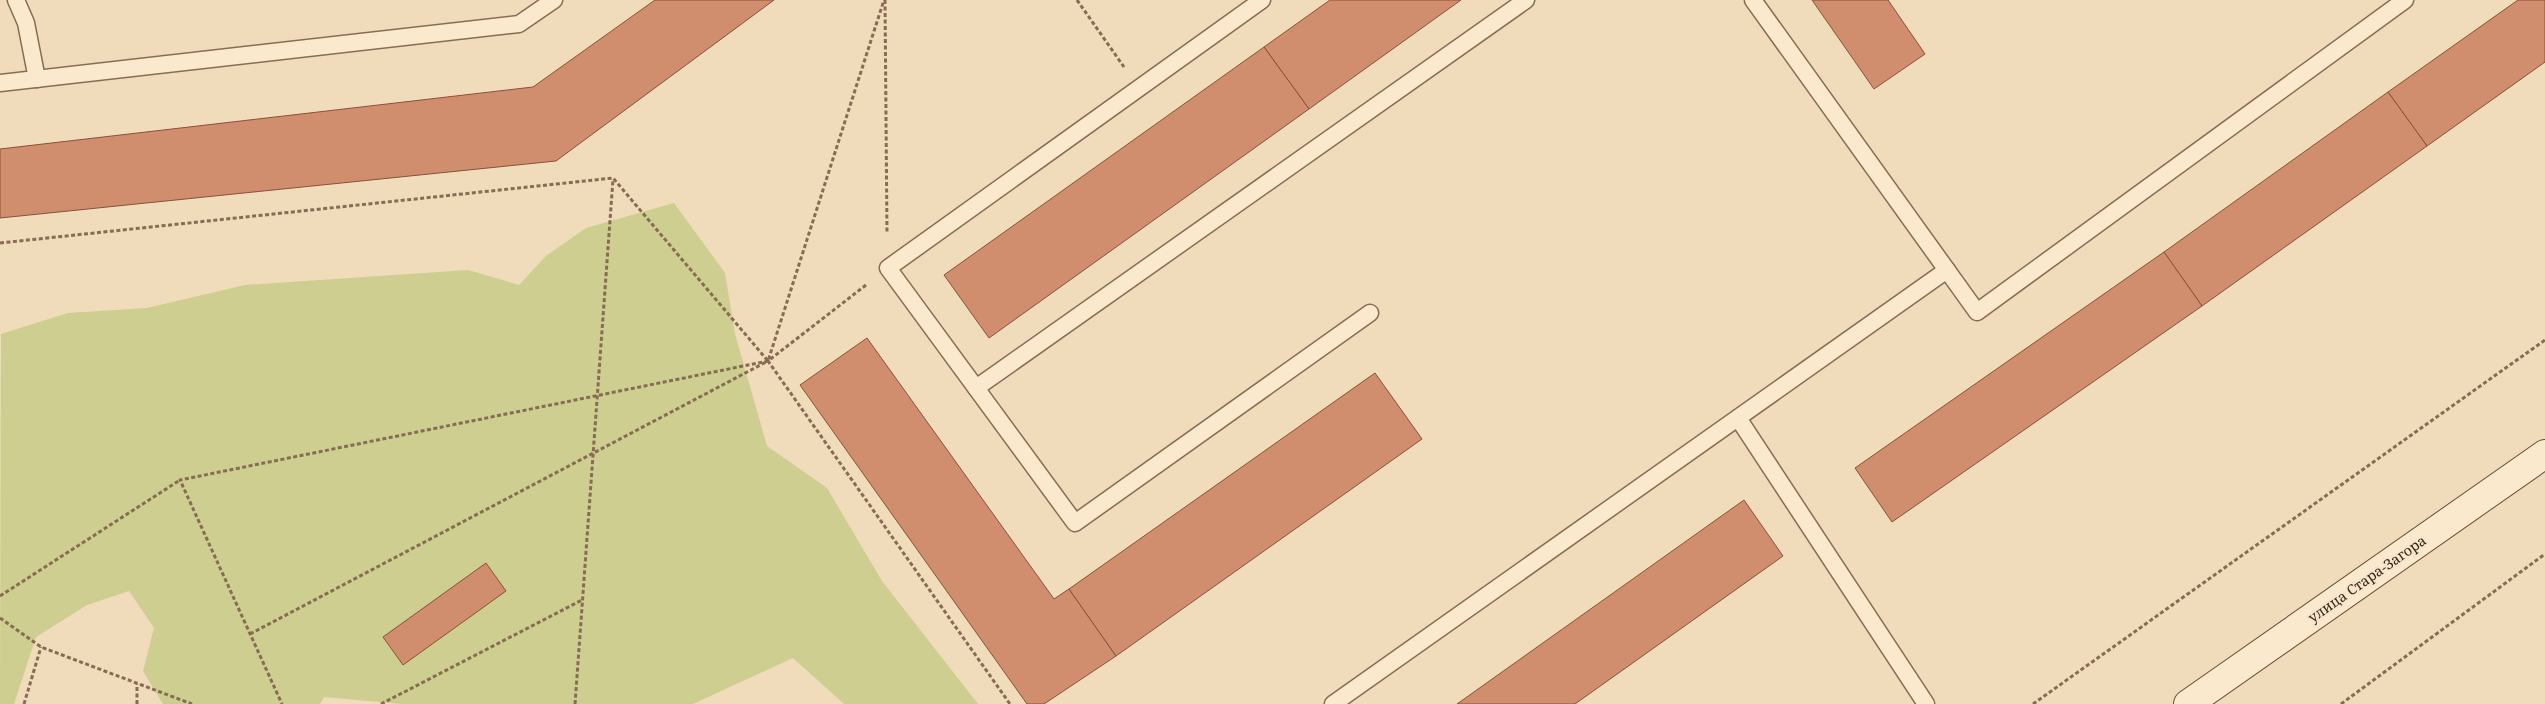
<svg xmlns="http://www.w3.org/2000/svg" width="2545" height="704" font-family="'Noto Serif',serif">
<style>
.green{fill:#cdce8f}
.building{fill:#d18e6e;stroke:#885139}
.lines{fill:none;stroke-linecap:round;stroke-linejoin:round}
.lane-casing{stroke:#886b54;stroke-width:19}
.secondary-casing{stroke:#694c38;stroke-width:30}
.path{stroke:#886b54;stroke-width:3;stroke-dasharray:4 2.5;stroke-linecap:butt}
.lane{stroke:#fbe9ce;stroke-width:16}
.secondary{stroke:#fbe9ce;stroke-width:28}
.labels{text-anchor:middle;stroke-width:5;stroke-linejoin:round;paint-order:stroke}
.street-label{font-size:14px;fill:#36251a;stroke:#f7e6cb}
</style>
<rect width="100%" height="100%" fill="#f0dbbb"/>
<path class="green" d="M674 203 725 273 735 334 767 446 827 488 882 581 978 704H844L793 658 693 704H401L324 697 320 704H163L143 671 154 628 129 591 87 605 36 637 14 704H0L1 334 68 313 147 308 245 285 468 270 519 285 546 256 586 228Z"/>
<g class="building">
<path d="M655 0H774L556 161 0 218V149L533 87Z"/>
<path d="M1330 0H1461L1309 109 1264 47Z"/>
<path d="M1812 0H1888L1925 54 1874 89Z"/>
<path d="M2518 0H2545V62L2427 146 2388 92Z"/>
<path d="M1264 47 1309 109 989 338 944 275Z"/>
<path d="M2388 92 2427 146 2202 306 2164 252Z"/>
<path d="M2164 252 2202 306 1892 522 1855 468Z"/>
<path d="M867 338 1054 599 1069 589 1116 656 1044 704H1027L800 385Z"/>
<path d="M1375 373 1422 439 1116 656 1069 589Z"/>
<path d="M1744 500 1783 556 1575 704H1457Z"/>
<path d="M486 563 506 591 403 665 383 637Z"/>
</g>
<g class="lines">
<g class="lane-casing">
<g id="lane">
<path d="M16 0 26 23 37 79"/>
<path d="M1262 0 888 268 1075 523 1370 313"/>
<path d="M1753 0 1977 312 2405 0"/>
<path d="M0 83 519 24 554 0"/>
<path d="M976 388 1526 0"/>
<path d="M1738 418 1926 704"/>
<path d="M1333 704 1947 270"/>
</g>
</g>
<g class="secondary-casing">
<path id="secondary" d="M2188 704 2545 454"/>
</g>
<g class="path">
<path d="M885 0 887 234"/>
<path d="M1077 0 1124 67"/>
<path d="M0 243 613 178 768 361 884 0"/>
<path d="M866 285 768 361 1010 704"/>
<path d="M0 596 180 480"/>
<path d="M0 618 41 647 192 704"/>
<path d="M250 634 768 361 180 480 282 704"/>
<path d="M24 704 41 647"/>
<path d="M137 704V684"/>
<path d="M381 704 582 600"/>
<path d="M575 704 613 179"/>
<path d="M2033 704 2545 340"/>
<path d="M2341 704 2545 554"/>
</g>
<use href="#lane" class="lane"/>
<use href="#secondary" class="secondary"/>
</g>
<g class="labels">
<g class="street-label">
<text transform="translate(2367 579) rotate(-35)" y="5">улица Стара-Загора</text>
</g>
</g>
</svg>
